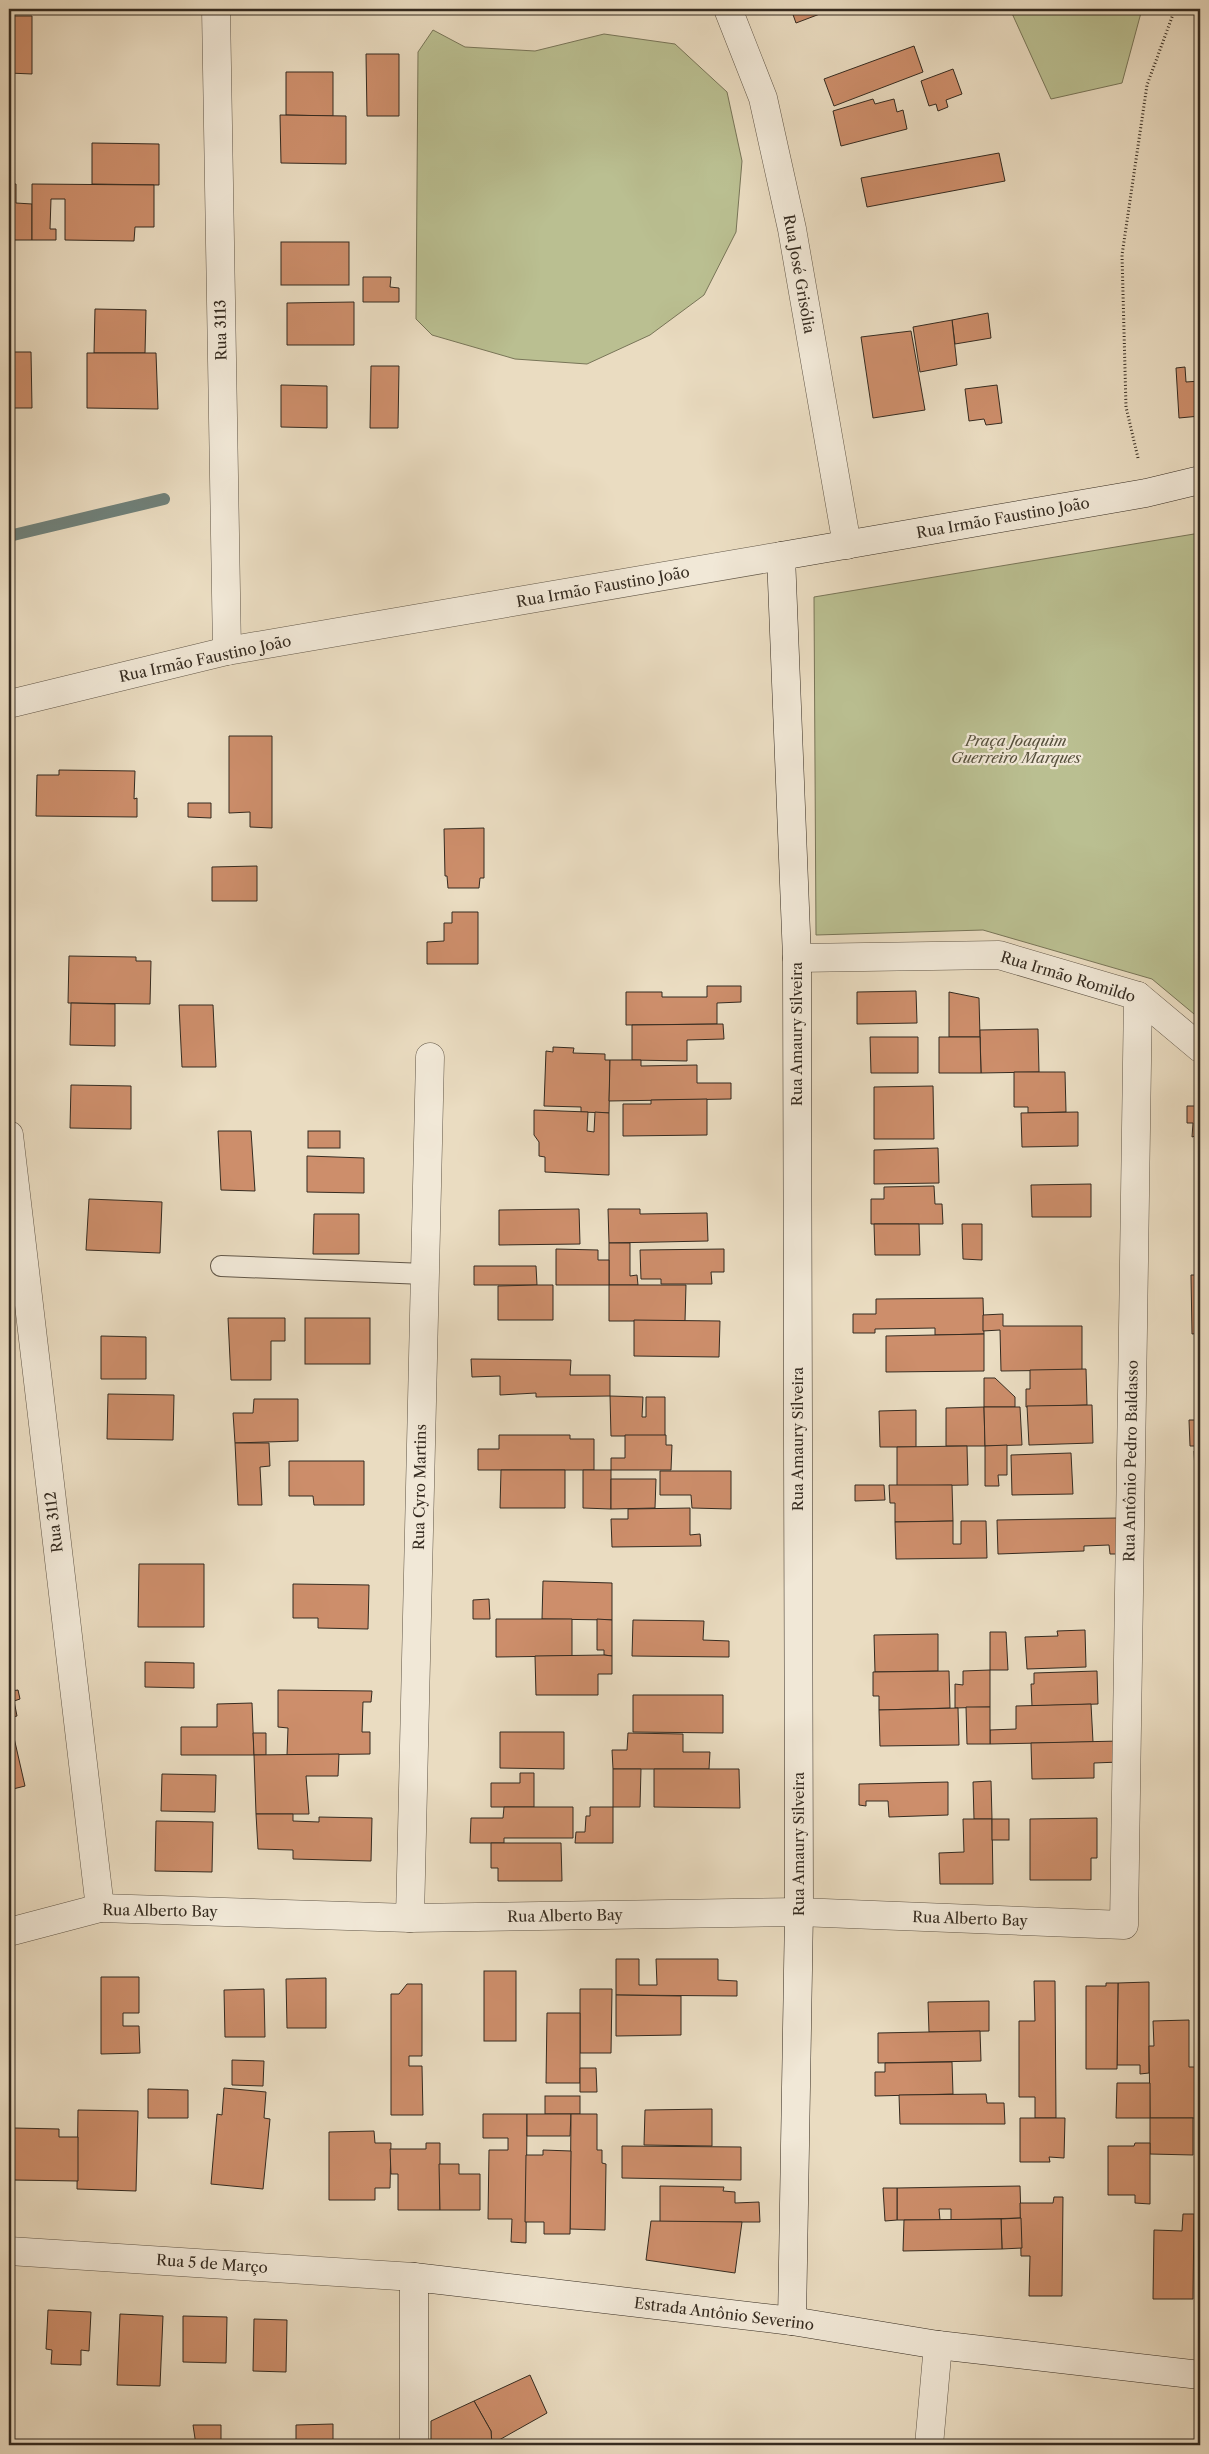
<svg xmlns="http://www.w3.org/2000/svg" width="1209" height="2454" font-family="'Libre Caslon Text',serif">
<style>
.green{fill:#babf91;stroke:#787558}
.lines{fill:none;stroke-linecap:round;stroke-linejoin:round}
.stream{stroke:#70817a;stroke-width:12}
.building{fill:#cd8e6b;stroke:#352b20}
.lane-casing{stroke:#625748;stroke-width:22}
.street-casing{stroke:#625748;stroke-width:29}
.secondary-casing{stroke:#352b20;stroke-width:29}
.path{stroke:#352b20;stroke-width:3;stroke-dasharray:1 2.5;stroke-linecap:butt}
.lane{stroke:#f1e8d7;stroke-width:20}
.street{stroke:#f1e8d7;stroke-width:28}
.secondary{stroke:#f1e8d7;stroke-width:28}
.labels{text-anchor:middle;stroke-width:4.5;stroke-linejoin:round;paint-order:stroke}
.street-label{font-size:15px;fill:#352b20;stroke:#f1e8d7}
.park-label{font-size:15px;font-style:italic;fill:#56503c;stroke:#f1e8d7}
</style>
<rect width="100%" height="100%" fill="#eadcc1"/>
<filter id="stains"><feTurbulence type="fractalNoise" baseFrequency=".004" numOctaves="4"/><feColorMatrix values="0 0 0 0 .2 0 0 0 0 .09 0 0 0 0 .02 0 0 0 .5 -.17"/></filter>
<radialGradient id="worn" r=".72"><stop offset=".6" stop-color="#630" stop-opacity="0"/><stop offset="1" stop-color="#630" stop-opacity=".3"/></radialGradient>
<g class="green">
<path d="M1010 9H1142L1122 83 1051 99Z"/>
<path d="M433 30 465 47 535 51 604 34 675 44 727 92 742 161 736 232 704 295 650 335 587 364 515 359 432 335 416 319 418 52Z"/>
<path d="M1200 533V1019L1152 979 983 930 816 935 814 597Z"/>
</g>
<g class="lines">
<path class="stream" d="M9 536 164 499"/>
</g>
<g class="building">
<path d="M791 9H833L796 23Z"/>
<path d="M9 16H32V74L9 73Z"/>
<path d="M914 46 923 72 834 106 824 79Z"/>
<path d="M366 54H399V116H367Z"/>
<path d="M953 69 962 94 946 100 948 107 938 111 936 104 929 106 921 81Z"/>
<path d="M286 72H333V116L286 115Z"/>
<path d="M873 99 875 104 894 99 897 112 903 110 907 129 841 146 833 111Z"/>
<path d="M280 115 346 116V164L281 163Z"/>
<path d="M92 143 159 144V185L92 184Z"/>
<path d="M999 153 1005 181 867 207 861 178Z"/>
<path d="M9 184H16V203L32 204V240H9Z"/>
<path d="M32 184 154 185V227H135L134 241 65 240V199H51L50 229H56V240H32Z"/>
<rect x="281" y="242" width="68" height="43"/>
<path d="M363 277H391L390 287 399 288V302H363Z"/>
<path d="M354 302V345H287V303Z"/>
<path d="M95 309 146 310 145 353H94Z"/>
<path d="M988 313 991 338 955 344 952 320Z"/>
<path d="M952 320 957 365 920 372 913 327Z"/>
<path d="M911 331 925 410 873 418 861 337Z"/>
<path d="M9 352H31L32 408H9Z"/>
<path d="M87 353H156L158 409 87 408Z"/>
<path d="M371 366H399L398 428H370Z"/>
<path d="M1185 367 1186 382 1200 381V416L1179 418 1176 368Z"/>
<path d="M281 385 327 386V428L281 427Z"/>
<path d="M997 385 1002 423 986 425 984 419 969 421 965 389Z"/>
<path d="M229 736H272V828L250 827V812L229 813Z"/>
<path d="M59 770 135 771 134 799 137 798V817L36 816 37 775H59Z"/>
<path d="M188 803H211V818L188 817Z"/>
<path d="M484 828V878H480L479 888H448L447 876H445L444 829Z"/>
<path d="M257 866V901H212V867Z"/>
<path d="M452 912H478V964H427V942L444 941V923H452Z"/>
<path d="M69 956 136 957V961H151L150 1004 68 1003Z"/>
<path d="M707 986H741V1002L717 1003V1024L626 1025V992H662V997H707Z"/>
<path d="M916 991 917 1023 857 1024V992Z"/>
<path d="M949 992 979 998 980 1037H949Z"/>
<path d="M71 1003 115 1004V1046L70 1045Z"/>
<path d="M179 1005H213L216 1067H182Z"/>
<path d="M723 1024 724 1039 687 1040V1061L632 1060V1025Z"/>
<path d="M1038 1029 1039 1072 981 1073 980 1030Z"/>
<path d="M870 1037H918V1073H871Z"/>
<path d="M939 1037H980L981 1073H939Z"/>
<path d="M553 1047 574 1048 573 1053 605 1054V1060H610L609 1113 581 1112V1107L544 1106 546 1051 553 1052Z"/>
<path d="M610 1060H641V1066L697 1065V1083H731V1099L609 1101Z"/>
<path d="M1014 1072H1065L1066 1112 1028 1113V1107H1014Z"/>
<path d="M71 1085 131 1086V1129L70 1128Z"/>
<path d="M933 1086 934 1139H874V1087Z"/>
<path d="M707 1099V1135L623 1136V1104H651V1100Z"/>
<path d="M1187 1106H1200V1169H1195V1136L1192 1137 1193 1123H1187Z"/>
<path d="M534 1110 588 1112 587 1131 594 1132 595 1112 609 1113V1175L545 1172V1157L539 1156V1142L534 1135Z"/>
<path d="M1078 1112V1146L1022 1147 1021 1113Z"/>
<path d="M218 1131H251L255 1191 221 1190Z"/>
<rect x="308" y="1131" width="32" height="17"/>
<path d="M938 1148 939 1183 874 1184V1150Z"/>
<path d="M307 1156 364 1158V1193L307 1192Z"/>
<path d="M1091 1184V1217H1032L1031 1185Z"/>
<path d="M934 1186 935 1204H942L943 1224H871V1199H884V1187Z"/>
<path d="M89 1199 162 1202 160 1253 86 1250Z"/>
<path d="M579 1209 580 1244 499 1245V1210Z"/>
<path d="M608 1209H640V1214L707 1213 708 1241 609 1243Z"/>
<path d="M314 1214H359V1254H313Z"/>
<path d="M874 1224H919L920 1255H875Z"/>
<path d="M962 1224H982V1260L963 1259Z"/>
<path d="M609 1243H630V1276L637 1275 638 1285H609Z"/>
<path d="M556 1249 598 1250V1260H609V1285H556Z"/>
<path d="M724 1249V1272H711L712 1284H661V1279H641L640 1250Z"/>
<path d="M474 1266H536L537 1285H474Z"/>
<path d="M1191 1275H1200V1333L1192 1334Z"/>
<path d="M537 1285H553V1320H498V1286Z"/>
<path d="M609 1285H686L685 1321H609Z"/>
<path d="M983 1298 984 1334 935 1335V1328L875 1329V1333H853V1314H876V1299Z"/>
<path d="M1003 1314V1326H1082V1370L1001 1371 1000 1330 983 1331V1315Z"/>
<path d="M228 1318H285V1341H271V1380H231Z"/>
<rect x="305" y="1318" width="65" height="46"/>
<path d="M634 1320 720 1321 719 1357 634 1356Z"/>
<path d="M984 1334V1371L886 1372V1336Z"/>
<path d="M101 1336 146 1337V1379H101Z"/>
<path d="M471 1359 571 1360 570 1375H610V1396L536 1397V1393L500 1395V1376L472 1377Z"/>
<path d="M1086 1369 1087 1405 1026 1407V1389H1030V1370Z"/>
<path d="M984 1378H995L1015 1397V1407H984Z"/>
<path d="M108 1394 174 1395 173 1440 107 1439Z"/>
<path d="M610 1396 643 1397 642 1417H646V1397H665V1436H611Z"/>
<path d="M254 1399H298V1441L235 1443 233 1413H253Z"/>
<path d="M1092 1405 1093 1443 1029 1445 1027 1406Z"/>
<path d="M984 1407 985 1446H946V1408Z"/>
<path d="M984 1407H1020L1022 1445 985 1446Z"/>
<path d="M916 1410V1447H880L879 1411Z"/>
<path d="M1189 1420H1200V1446H1190Z"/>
<path d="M499 1435H570V1439H594V1470H478V1449H499Z"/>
<path d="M625 1435H666V1445H672L671 1470H611V1458H625Z"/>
<path d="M235 1443H269L270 1466 260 1467 262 1505H238Z"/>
<path d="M1007 1445V1475H998L999 1486H985V1446Z"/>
<path d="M967 1446 968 1485 897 1486V1447Z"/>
<path d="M1194 1451H1200V1471H1195Z"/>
<path d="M1071 1453 1073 1494 1012 1495 1011 1455Z"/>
<path d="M289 1461H364V1505H314L313 1496H289Z"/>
<path d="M501 1470H565V1508H500Z"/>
<path d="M583 1470H611V1509L583 1508Z"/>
<path d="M660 1471H731V1509L692 1508 691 1495H660Z"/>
<path d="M611 1479H656L655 1508 611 1509Z"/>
<path d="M855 1485H884L885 1500 855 1501Z"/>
<path d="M889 1485H952L953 1521 895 1522V1503H890Z"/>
<path d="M690 1508V1535L700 1534 701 1546 612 1547 611 1519H628V1509Z"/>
<path d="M1117 1518V1554H1110L1109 1545 1084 1546V1551L998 1554 997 1520Z"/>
<path d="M953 1521V1544H961V1521H986L987 1558 896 1559 895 1522Z"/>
<path d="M139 1564H204V1627H138Z"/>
<path d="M543 1581 612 1583V1620L542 1619Z"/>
<path d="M293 1584 369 1585 368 1629 318 1628V1618H293Z"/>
<path d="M489 1599 490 1619H473V1600Z"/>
<path d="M496 1619H572V1656L496 1657Z"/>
<path d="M597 1619 612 1620V1656L604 1655V1650H597Z"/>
<path d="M633 1620 704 1621 703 1640 729 1641V1657L632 1656Z"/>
<path d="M1085 1630 1086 1667 1027 1669 1025 1637 1058 1636 1057 1631Z"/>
<path d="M990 1632H1006L1008 1670H990Z"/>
<path d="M938 1634V1671L875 1672 874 1635Z"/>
<path d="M604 1655 612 1656V1674H598V1695H536L535 1656Z"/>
<path d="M145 1662 194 1663V1688L145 1687Z"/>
<path d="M990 1670V1707L955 1708V1684L963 1685V1671Z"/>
<path d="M949 1671 950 1708 879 1710V1696H873V1672Z"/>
<path d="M1097 1671 1098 1704 1032 1706 1031 1684H1034V1673Z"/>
<path d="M9 1687 11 1691 18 1690 20 1699 14 1701 17 1716 9 1718Z"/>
<path d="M278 1690 372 1691 371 1702H363L362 1732H370V1754L287 1755 288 1728 278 1727Z"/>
<path d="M633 1695H723V1733L633 1732Z"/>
<path d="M252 1703 254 1755H181V1727H217V1704Z"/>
<path d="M1091 1704 1093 1742 990 1744V1730L1016 1729V1706Z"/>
<path d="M966 1707H990V1744H967Z"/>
<path d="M958 1708 959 1745 880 1746 879 1710Z"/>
<path d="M9 1729H12L25 1786 9 1790Z"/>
<path d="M500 1732H564V1769L500 1768Z"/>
<path d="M253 1733H266V1755H254Z"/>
<path d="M628 1733 683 1734V1752H710L709 1769H613L612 1750H627Z"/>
<path d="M1120 1741V1762L1094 1763V1778L1032 1779 1031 1743Z"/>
<path d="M339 1754 338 1776H306L309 1814H256L254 1755Z"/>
<path d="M613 1769H641L640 1807H613Z"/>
<path d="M654 1769H739L740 1808 654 1807Z"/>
<path d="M520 1773H534V1807H491V1783H520Z"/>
<path d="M162 1774 216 1775 215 1812 161 1811Z"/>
<path d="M991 1781 992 1819H974L973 1782Z"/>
<path d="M948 1782V1815L889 1817 888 1801H866V1806L859 1805V1784Z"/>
<path d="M504 1807H573V1838H504V1843H470L471 1818H503Z"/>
<path d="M590 1807H613V1843H575L576 1832H585L586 1816H590Z"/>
<path d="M256 1814H293V1821L319 1822V1817L372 1818 371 1861 293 1859V1850L258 1849Z"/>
<path d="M1097 1818V1858H1091V1880H1030V1819Z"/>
<path d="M963 1819H992L993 1884H940L939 1853 964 1852Z"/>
<rect x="992" y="1819" width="17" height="21"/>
<path d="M156 1821 213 1822 212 1872 155 1871Z"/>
<path d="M491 1843H561L562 1881H498V1868H491Z"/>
<path d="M616 1959H639V1985H657L656 1959H718V1980L737 1981V1996L616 1995Z"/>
<rect x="484" y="1971" width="32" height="70"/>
<path d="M101 1977H139V2013H123V2026H139L140 2053 101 2054Z"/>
<path d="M326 1978V2028H287L286 1979Z"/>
<path d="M1034 1981H1055L1056 2118H1035V2097H1019V2021H1035Z"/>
<path d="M1149 1982V2073L1140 2074V2065H1117L1118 1983Z"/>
<path d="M1106 1983H1118L1117 2069H1086V1986H1106Z"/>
<path d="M407 1984H422V2056H409V2066H422L423 2115H391V1994H399Z"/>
<path d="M264 1989 265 2037H225L224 1990Z"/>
<path d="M580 1989H612L611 2053H580Z"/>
<path d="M616 1995 681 1996V2035L616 2036Z"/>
<path d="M989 2001V2031L929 2032 928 2002Z"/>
<path d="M547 2013H580V2083H546Z"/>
<path d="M1189 2020V2067H1200V2118H1150L1149 2046H1154L1153 2021Z"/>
<path d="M980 2031 981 2061 878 2063V2033Z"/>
<path d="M232 2060 264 2061 263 2086 232 2085Z"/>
<path d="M952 2062 953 2094 875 2096V2072H885V2063Z"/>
<path d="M580 2068H596L597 2092H580Z"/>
<path d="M1117 2083H1150V2118H1116Z"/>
<path d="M224 2088 266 2092 264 2118 270 2119 263 2189 211 2184 217 2114 222 2115Z"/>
<path d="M148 2089 188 2090V2118H148Z"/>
<path d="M986 2094 987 2103H1004L1005 2124H900L899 2095Z"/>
<rect x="545" y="2096" width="35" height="18"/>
<path d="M712 2109V2146L644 2145 645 2110Z"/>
<path d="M78 2110 138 2111 136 2191 77 2189Z"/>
<path d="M483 2114H527L526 2243 511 2242 512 2219H488L489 2150H508V2138H483Z"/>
<path d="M527 2114H571L570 2136H527Z"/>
<path d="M571 2114H597V2150H602V2163L606 2164 605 2230 570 2229Z"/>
<path d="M1020 2118H1065L1064 2158 1049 2157 1050 2162H1020Z"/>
<path d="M1150 2118H1193V2155L1150 2154Z"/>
<path d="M14 2128 59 2129V2137H78V2181L13 2180Z"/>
<path d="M374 2131 375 2143H391L390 2188H375V2200H329V2132Z"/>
<path d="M426 2143H440V2210H398V2174H391L390 2149H426Z"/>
<path d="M1135 2143H1150V2204L1135 2203V2195H1108V2146H1134Z"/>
<path d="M622 2146 741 2147V2180L622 2178Z"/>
<path d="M543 2150 571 2151 570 2234H544V2222H525L526 2155H543Z"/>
<path d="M439 2164H459V2174H480V2210H440Z"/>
<path d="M660 2186 724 2187 723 2191 735 2192V2203L759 2202 760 2222H660Z"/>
<path d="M1020 2186 1021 2218 951 2220V2209H939L940 2220H897V2188Z"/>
<path d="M883 2188H897V2220L885 2221Z"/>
<path d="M1054 2197H1063L1062 2296H1029L1030 2256H1021L1020 2203H1053Z"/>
<path d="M1183 2214H1194L1193 2299H1153L1154 2230 1182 2231Z"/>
<path d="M1021 2218 1022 2248 1002 2249 1001 2219Z"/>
<path d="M1001 2219 1002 2249 903 2251 904 2220Z"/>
<path d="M651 2221 742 2222 735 2273 646 2260Z"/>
<path d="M48 2310 91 2312 89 2351 81 2350V2365L51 2364 52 2350 46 2349Z"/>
<path d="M120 2314 163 2316 160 2386 117 2385Z"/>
<path d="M183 2316 227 2317 226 2363 183 2362Z"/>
<path d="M254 2319 287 2320 286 2372 253 2371Z"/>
<path d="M530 2375 547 2413 492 2444 491 2431 474 2401Z"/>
<path d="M474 2401 491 2431 492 2445H431V2421Z"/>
<path d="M333 2424V2445H245V2441L296 2440V2425Z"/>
<path d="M193 2425H221V2445H196Z"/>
</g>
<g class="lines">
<g class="lane-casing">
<path id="lane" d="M221 1266 425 1274"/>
</g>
<g class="street-casing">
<g id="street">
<path d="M216 9 227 651"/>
<path d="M728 9 763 98 792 229 847 545"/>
<path d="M9 704 227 651 781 556"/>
<path d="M797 958 999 955 1138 996 1200 1048"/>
<path d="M9 1135 100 1908"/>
<path d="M410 1918 430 1057"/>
<path d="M9 1932 100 1908 410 1918 799 1912 1124 1925 1138 996"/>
<path d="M9 2251 414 2277"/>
<path d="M929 2445 938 2345"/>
</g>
</g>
<g class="secondary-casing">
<g id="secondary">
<path d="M792 2321 799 1912 797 958 781 556 1146 493 1200 480"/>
<path d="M414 2445V2277L792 2321 938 2345 1200 2375"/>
</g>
</g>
<path class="path" d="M1138 458 1126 407 1122 255 1147 85 1175 9"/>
<use href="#lane" class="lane"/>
<use href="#street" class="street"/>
<use href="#secondary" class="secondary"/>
</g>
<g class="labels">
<g class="street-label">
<text transform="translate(799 274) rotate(80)" y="5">Rua José Grisólia</text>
<text transform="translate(221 330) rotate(-91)" y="5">Rua 3113</text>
<text transform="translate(1003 518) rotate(-10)" y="5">Rua Irmão Faustino João</text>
<text transform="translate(603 587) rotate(-10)" y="5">Rua Irmão Faustino João</text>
<text transform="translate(205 659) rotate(-12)" y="5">Rua Irmão Faustino João</text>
<text transform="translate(1068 977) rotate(17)" y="5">Rua Irmão Romildo</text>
<text transform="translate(797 1034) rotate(-90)" y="5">Rua Amaury Silveira</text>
<text transform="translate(798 1439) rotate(-90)" y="5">Rua Amaury Silveira</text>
<text transform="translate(1131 1461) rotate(-89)" y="5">Rua Antônio Pedro Baldasso</text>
<text transform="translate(420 1487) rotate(-89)" y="5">Rua Cyro Martins</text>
<text transform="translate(54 1522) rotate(-97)" y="5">Rua 3112</text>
<text transform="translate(799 1844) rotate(-90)" y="5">Rua Amaury Silveira</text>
<text transform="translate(160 1911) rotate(1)" y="5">Rua Alberto Bay</text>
<text transform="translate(565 1916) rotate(-1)" y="5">Rua Alberto Bay</text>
<text transform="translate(970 1919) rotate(2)" y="5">Rua Alberto Bay</text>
<text transform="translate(212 2264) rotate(4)" y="5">Rua 5 de Março</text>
<text transform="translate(724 2314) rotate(7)" y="5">Estrada Antônio Severino</text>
</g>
<g class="park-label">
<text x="1016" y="746">Praça Joaquim<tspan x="1016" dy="17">Guerreiro Marques</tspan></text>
</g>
</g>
<rect width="1209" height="2454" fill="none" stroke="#eadcc1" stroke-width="30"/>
<rect x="10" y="10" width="1189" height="2434" fill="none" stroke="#352b20" stroke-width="2.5"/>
<rect x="15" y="15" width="1179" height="2424" fill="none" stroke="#352b20"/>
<rect width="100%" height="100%" filter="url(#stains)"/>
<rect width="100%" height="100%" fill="url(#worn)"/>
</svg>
